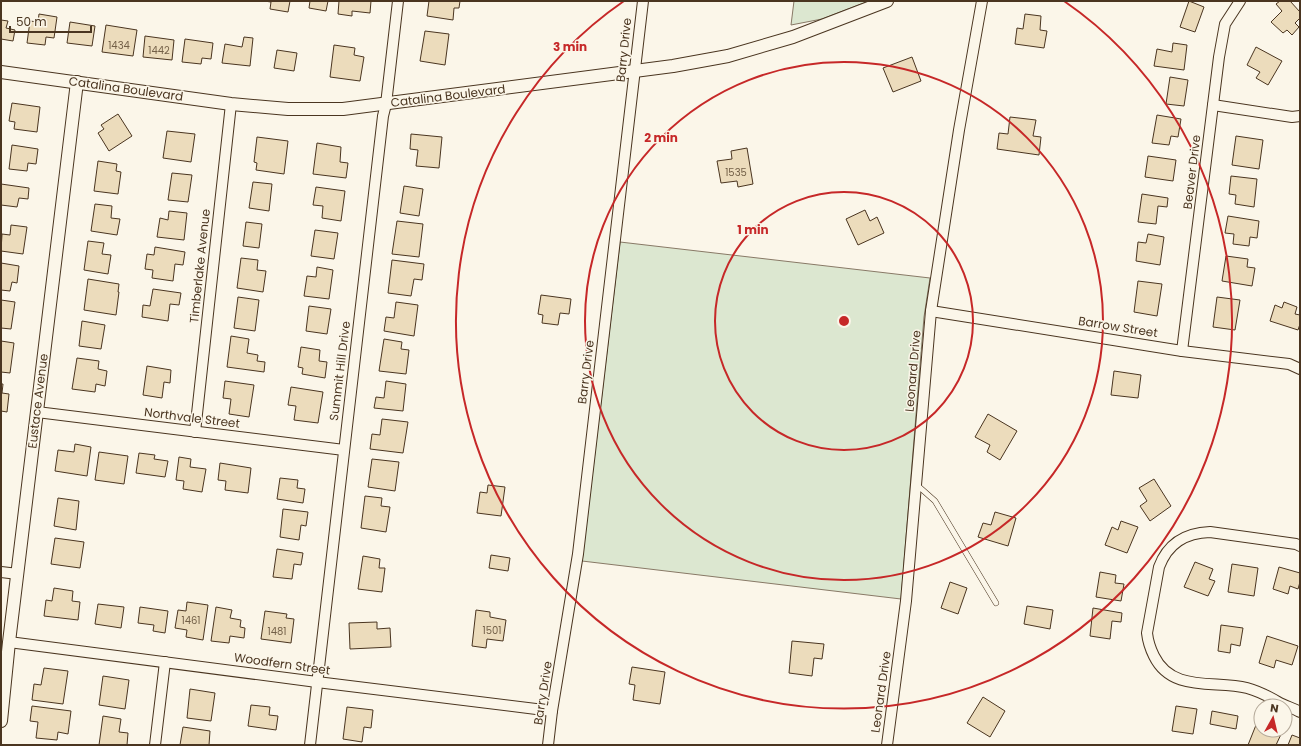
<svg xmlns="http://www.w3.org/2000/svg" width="1301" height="746" font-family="Poppins,sans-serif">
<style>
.green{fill:#dce7d0;stroke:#887966}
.building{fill:#ecdcbc;stroke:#4a3520}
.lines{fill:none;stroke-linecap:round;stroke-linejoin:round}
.service-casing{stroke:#4a3520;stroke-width:6}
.minor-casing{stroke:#4a3520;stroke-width:12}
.tertiary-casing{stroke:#4a3520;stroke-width:14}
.service{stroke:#fbf6e9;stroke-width:5}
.minor{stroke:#fbf6e9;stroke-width:10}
.tertiary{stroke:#fbf6e9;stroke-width:12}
.ring{fill:none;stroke:#c62828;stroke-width:2}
.labels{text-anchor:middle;stroke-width:3;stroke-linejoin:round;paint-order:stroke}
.number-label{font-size:10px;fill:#725f47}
.street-label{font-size:12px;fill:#4a3520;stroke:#fbf6e9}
.centre{fill:#c62828;stroke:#fbf6e9;stroke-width:2}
.ring-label{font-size:12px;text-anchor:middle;font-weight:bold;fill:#c62828;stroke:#fbf6e9;stroke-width:3;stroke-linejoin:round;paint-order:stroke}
</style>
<rect width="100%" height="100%" fill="#fbf6e9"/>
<g class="green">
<path d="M794 1H869L822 19 791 25Z"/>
<path d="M620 242 930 278 924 317 901 599 582 561Z"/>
</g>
<g class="building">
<path d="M264 1H290L288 12 270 9 271 2Z"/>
<path d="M310 1H328L326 11 309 8Z"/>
<path d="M339 1H371L370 13 352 11V16L338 14Z"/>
<path d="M429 1H460L459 8H454L453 20 427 16Z"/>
<path d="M1189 1 1204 7 1195 32 1180 27Z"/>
<path d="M1280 1H1290L1300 12V18L1295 23 1299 27 1292 35 1287 30 1283 33 1271 22 1282 11 1276 4Z"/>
<path d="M39 14 57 17 54 38 46 37 45 45 27 43 30 21 38 22Z"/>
<path d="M1025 14 1041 16 1040 30 1047 31 1044 48 1015 44 1017 28 1023 29Z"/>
<path d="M1 20 8 21 6 28 15 30 13 41 1 39Z"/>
<path d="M70 22 95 26 92 46 67 43Z"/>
<path d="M106 25 137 30 133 56 102 52Z"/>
<path d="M425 31 449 34 445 65 420 61Z"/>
<path d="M145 36 174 40 172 60 143 57Z"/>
<path d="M244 37 253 38 250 66 222 63 225 44 242 47Z"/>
<path d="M185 39 213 43 211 59 202 58 201 64 182 62Z"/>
<path d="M1173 43 1187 45 1184 70 1154 66 1157 49 1172 52Z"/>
<path d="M334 45 355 48 354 55 364 57 360 81 330 77Z"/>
<path d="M1256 47 1282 61 1268 85 1256 78 1260 72 1247 65Z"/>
<path d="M277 50 297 53 294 71 274 68Z"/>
<path d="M912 57 921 81 893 92 883 68Z"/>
<path d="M1170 77 1188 80 1184 106 1166 104Z"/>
<path d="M12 103 40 107 37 132 14 129 15 122 9 121Z"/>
<path d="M118 114 132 136 109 151 98 133 104 129 101 125Z"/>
<path d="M1157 115 1181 119 1178 137 1171 136 1169 145 1152 143Z"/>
<path d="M1010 117 1036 120 1033 136 1041 137 1039 155 997 149 999 133 1008 134Z"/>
<path d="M167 131 195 134 191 162 163 158Z"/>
<path d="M411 134 442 137 439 168 416 166 418 150 410 149Z"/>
<path d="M1236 136 1263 140 1259 169 1232 165Z"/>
<path d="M257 137 288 141 284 174 256 170 257 163 254 162Z"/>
<path d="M317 143 341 147 340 162 348 163 346 178 313 174Z"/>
<path d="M12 145 38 149 36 164 28 163 27 171 9 169Z"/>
<path d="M747 148 753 184 738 187 737 181 721 183 717 161 732 159 731 151Z"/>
<path d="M1148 156 1176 160 1173 181 1145 177Z"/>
<path d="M98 161 117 164 116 171 121 172 118 194 94 191Z"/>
<path d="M172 173 192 175 188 202 168 200Z"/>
<path d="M1231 176 1257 179 1254 207 1235 204 1236 195 1229 194Z"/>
<path d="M253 182 272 184 269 211 249 208Z"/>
<path d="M1 184 29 188 28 199 19 198 17 207 1 205Z"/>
<path d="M404 186 423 189 419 216 400 213Z"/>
<path d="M316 187 345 191 341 221 322 218 323 206 313 205Z"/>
<path d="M1142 194 1168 198 1167 207 1158 206 1156 224 1138 222Z"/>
<path d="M95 204 112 206 111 218 120 219 117 235 91 231Z"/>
<path d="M865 210 870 221 877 217 884 233 858 245 846 219Z"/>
<path d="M169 211 187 213 184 240 157 237 160 218 168 220Z"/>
<path d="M1228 216 1259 221 1257 238 1250 237 1249 246 1233 244 1234 234 1225 233Z"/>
<path d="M397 221 423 224 419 257 392 254Z"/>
<path d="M246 222 262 224 259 248 243 246Z"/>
<path d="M11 225 27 227 23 254 1 251 2 234 10 235Z"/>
<path d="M315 230 338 233 334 259 311 256Z"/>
<path d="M1148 234 1164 237 1160 265 1136 261 1138 242 1146 243Z"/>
<path d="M88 241 104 243 102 254 111 255 108 274 84 270Z"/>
<path d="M155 247 185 252 183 265 175 264 173 281 152 278 153 270 145 269 147 254 154 255Z"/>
<path d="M1226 256 1248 259 1247 267 1255 268 1252 286 1222 281Z"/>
<path d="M241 258 258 260 257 270 266 271 263 292 237 288Z"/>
<path d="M392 260 424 264 422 280 414 279 411 296 388 293Z"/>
<path d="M1 263 19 266 17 283 12 282 10 291 1 290Z"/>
<path d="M317 267 333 270 329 299 304 296 307 276 316 277Z"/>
<path d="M88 279 119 284 118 292H119L116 315 84 310Z"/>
<path d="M1138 281 1162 284 1157 316 1134 312Z"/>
<path d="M153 289 181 293 179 305 170 304 168 321 142 317 143 305 150 306Z"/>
<path d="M541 295 571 299 569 314 560 313 558 325 542 323 543 315 538 314Z"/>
<path d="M238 297 259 300 255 331 234 328Z"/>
<path d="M1217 297 1240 300 1235 330 1213 327Z"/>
<path d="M1 300 15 302 11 329 1 328Z"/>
<path d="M396 302 418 305 414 336 384 331 386 317 394 318Z"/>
<path d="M1284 302 1297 307 1295 314 1300 315V324L1298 330 1270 321 1275 305 1282 308Z"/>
<path d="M309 306 331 309 327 334 306 331Z"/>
<path d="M82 321 105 325 101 349 79 346Z"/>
<path d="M231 336 249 339 247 353 258 355 257 361 265 362 264 372 227 367Z"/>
<path d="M384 339 402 342 401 349 409 350 406 374 379 371Z"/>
<path d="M1 341 14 343 10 373 1 372Z"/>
<path d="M301 347 320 350 319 361 327 362 325 378 302 374 303 368 298 367Z"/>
<path d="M77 358 99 361 98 369 107 371 105 386 96 384 95 392 72 389Z"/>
<path d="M147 366 171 370 170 383 164 382 162 398 143 395Z"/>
<path d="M1114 371 1141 375 1138 398 1111 395Z"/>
<path d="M225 381 254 385 249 417 229 414 231 399 223 398Z"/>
<path d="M386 381 406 384 403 411 374 408 376 397 384 398Z"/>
<path d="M1 384H3L2 393 9 394 7 412 1 411Z"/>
<path d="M291 387 323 392 318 423 294 420 296 406 288 405Z"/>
<path d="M988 414 1017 431 1000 460 987 452 990 445 975 437Z"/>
<path d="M382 419 408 422 403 453 370 449 372 434 380 435Z"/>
<path d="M75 444 91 447 87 476 55 471 58 450 74 452Z"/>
<path d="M99 452 128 456 124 484 95 480Z"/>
<path d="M139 453 155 455 154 459 168 461 165 477 136 473Z"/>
<path d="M179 457 191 459 190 467 206 469 202 492 183 489 184 481 176 480Z"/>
<path d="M372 459 399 462 395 491 368 487Z"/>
<path d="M220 463 251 468 248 493 225 490 226 481 218 480Z"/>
<path d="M280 478 298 480 297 488 305 489 303 503 277 499Z"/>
<path d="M1154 479 1171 506 1150 521 1140 506 1147 501 1139 488Z"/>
<path d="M488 485 505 487 501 516 477 513 480 492 487 493Z"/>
<path d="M365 496 382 498 381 506 390 507 386 532 361 528Z"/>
<path d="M58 498 79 501 76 530 54 526Z"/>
<path d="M283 509 308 512 306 526 301 525 299 540 280 537Z"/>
<path d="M995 512 1016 518 1008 546 978 537 983 523 991 525Z"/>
<path d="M1121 521 1138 527 1127 553 1105 545 1112 527 1118 530Z"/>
<path d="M55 538 84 542 80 568 51 564Z"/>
<path d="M277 549 303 553 301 565 294 564 292 579 273 577Z"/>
<path d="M491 555 510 558 508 571 489 568Z"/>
<path d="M363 556 380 559 379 568H385L382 592 358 589Z"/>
<path d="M1195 562 1213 569 1209 579 1215 581 1208 596 1184 587Z"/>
<path d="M1232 564 1258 568 1254 596 1228 592Z"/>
<path d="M1279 567 1300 573V582L1298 589 1290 586 1288 594 1273 589Z"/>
<path d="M1100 572 1116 575 1115 583 1124 584 1121 601 1096 597Z"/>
<path d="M950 582 967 588 958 614 941 608Z"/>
<path d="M54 588 73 591 72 601 80 602 78 620 44 616 46 600 52 601Z"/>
<path d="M187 602 208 605 203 640 186 637 187 630 175 628 178 610 186 611Z"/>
<path d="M98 604 124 607 121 628 95 624Z"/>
<path d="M1027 606 1053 610 1050 629 1024 624Z"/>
<path d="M140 607 168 611 165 633 153 631 154 625 138 623Z"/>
<path d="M216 607 232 610 230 618 241 620 240 627 245 628 244 638 230 636 229 643 211 641Z"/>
<path d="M1093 608 1122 613 1121 622 1112 621 1110 639 1090 636Z"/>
<path d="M476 610 490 612V617L506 620 503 641 487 639 486 648 472 646Z"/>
<path d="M265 611 287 614 286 618 294 619 291 643 261 639Z"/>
<path d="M377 622V629L390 628 391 647 350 649 349 623Z"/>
<path d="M1221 625 1243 628 1240 646 1231 644 1230 653 1218 651Z"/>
<path d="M1267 636 1298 646 1292 665 1276 660 1274 668 1259 663Z"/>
<path d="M792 641 824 644 822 659 814 658 812 676 789 673Z"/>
<path d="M632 667 665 672 660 704 633 700 635 685 629 684Z"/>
<path d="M44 668 68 671 63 704 32 700 34 684 41 685Z"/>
<path d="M103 676 129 680 125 709 99 705Z"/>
<path d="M190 689 215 693 211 721 187 718Z"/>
<path d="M983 697 1005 711 990 737 967 723Z"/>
<path d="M251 705 270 707 269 715 278 716 276 730 248 726Z"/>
<path d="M32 706 71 711 68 734 58 732 57 740 36 738 38 722 30 721Z"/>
<path d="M1176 706 1197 709 1193 734 1172 731Z"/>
<path d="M347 707 373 710 371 728 364 727 362 742 343 739Z"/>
<path d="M1212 711 1238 716 1236 729 1210 724Z"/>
<path d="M103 716 121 719 119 732 128 733 127 745H99Z"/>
<path d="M1256 725 1261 727V730H1283L1276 745H1248Z"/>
<path d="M183 727 210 731 209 745H180Z"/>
<path d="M1292 735 1300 738V745H1288Z"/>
</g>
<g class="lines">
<g class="service-casing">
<path id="service" d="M917 485 935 501 996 603"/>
</g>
<g class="minor-casing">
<g id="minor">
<path d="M1213 105 1292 117 1300 116"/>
<path d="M931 311 1182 351 1289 364 1300 369"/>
<path d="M1182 351 1219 57 1225 24 1240 1"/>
<path d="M37 412 344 450"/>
<path d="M195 432 231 104"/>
<path d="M1300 546 1296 544 1210 532C1185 533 1168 543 1159 567L1147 633C1148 642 1150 648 1154 656 1172 693 1215 680 1247 688 1258 691 1268 696 1278 702 1285 706 1293 708 1300 712"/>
<path d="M1 572 18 574"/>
<path d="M9 642 317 682 552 711"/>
<path d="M155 745 165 662"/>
<path d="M310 745 383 116 386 104 398 1"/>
<path d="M548 745 552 711 578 554 643 1"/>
<path d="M887 745 906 601 931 311 959 130 982 1"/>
</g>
</g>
<g class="tertiary-casing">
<g id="tertiary">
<path d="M1 72 231 104 288 109H343L673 66 728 56 793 37 887 1"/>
<path d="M1 721 9 642 77 82"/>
</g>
</g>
<use href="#service" class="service"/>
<use href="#minor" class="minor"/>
<use href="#tertiary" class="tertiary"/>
</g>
<g class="ring">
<circle cx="844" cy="321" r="129"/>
<circle cx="844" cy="321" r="259"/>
<path d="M1064 1A388 388 0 1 1 624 1"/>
</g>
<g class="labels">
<g class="number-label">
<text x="119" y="49">1434</text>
<text x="159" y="54">1442</text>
<text x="736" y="176">1535</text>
<text x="191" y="624">1461</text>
<text x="492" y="634">1501</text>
<text x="277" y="635">1481</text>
</g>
<g class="street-label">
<text transform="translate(624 50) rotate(-84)" y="4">Barry Drive</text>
<text transform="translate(126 89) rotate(8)" y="4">Catalina Boulevard</text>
<text transform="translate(448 96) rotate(-7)" y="4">Catalina Boulevard</text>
<text transform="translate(1192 172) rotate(-83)" y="4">Beaver Drive</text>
<text transform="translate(200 266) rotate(-84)" y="4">Timberlake Avenue</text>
<text transform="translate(1118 327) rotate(9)" y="4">Barrow Street</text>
<text transform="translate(340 371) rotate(-83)" y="4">Summit Hill Drive</text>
<text transform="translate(913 371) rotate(-85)" y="4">Leonard Drive</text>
<text transform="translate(586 372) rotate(-83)" y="4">Barry Drive</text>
<text transform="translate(38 401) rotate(-83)" y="4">Eustace Avenue</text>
<text transform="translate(192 418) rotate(7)" y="4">Northvale Street</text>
<text transform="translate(282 664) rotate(8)" y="4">Woodfern Street</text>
<text transform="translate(881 692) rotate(-82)" y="4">Leonard Drive</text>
<text transform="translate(543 693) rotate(-81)" y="4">Barry Drive</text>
</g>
</g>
<circle cx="844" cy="321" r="6" class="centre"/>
<g class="ring-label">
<text x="570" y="51">3 min</text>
<text x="661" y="142">2 min</text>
<text x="753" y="234">1 min</text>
</g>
<rect width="1301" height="746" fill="none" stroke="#4a3520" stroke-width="4"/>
<g transform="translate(1273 718) rotate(8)"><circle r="19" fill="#fbf6e9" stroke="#b4a999"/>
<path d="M0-3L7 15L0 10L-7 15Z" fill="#c62828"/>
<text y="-6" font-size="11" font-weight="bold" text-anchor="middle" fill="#4a3520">N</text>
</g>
<path d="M10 26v6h81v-6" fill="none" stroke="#4a3520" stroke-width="2"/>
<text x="16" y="26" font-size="12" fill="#4a3520" stroke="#fbf6e9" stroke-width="3" paint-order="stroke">50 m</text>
</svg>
